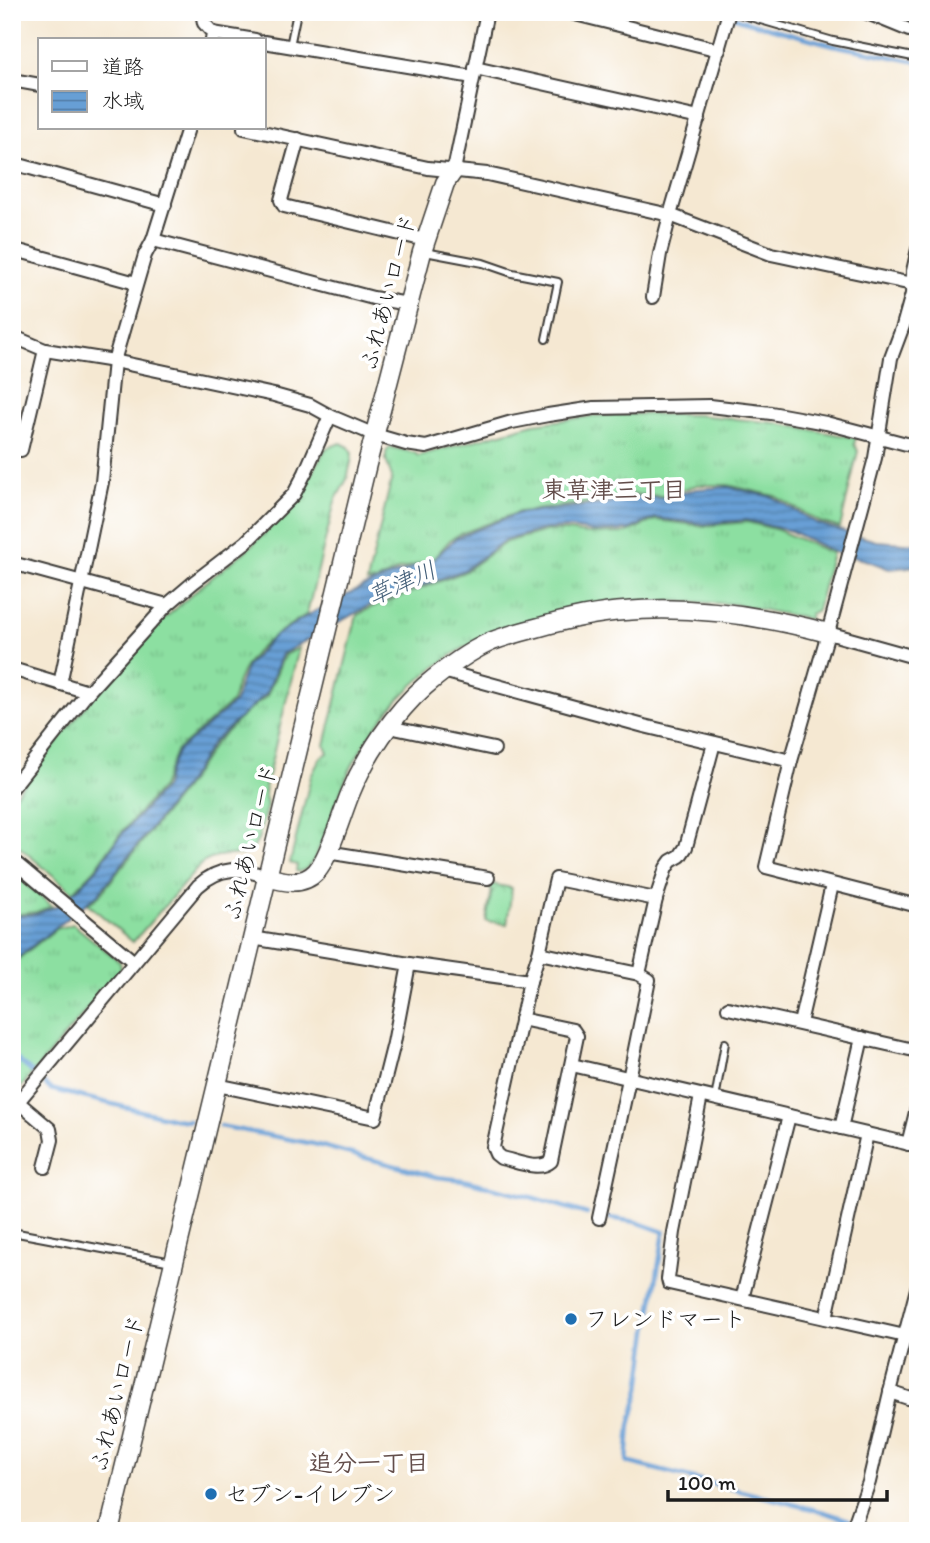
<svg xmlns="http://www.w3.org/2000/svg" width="930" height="1543" font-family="Itim,'Klee One',sans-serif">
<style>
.grass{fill:url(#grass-tufts);stroke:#547e5e;stroke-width:2}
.park{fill:url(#park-crowns);stroke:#547e5e;stroke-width:2}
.water{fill:url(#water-rules);stroke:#425e78;stroke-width:2}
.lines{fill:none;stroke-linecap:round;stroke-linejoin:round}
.stream{stroke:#679fd5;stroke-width:4.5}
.lane-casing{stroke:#3d3b37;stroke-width:10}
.street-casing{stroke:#3d3b37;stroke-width:16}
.secondary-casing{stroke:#3d3b37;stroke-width:21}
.lane{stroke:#fff;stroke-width:6}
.street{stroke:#fff;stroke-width:12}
.secondary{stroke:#fff;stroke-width:18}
.poi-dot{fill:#1f6fb2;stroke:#fff;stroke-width:2.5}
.labels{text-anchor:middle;stroke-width:7;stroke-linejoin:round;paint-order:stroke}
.street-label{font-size:23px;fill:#1c1c1c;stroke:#fff}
.poi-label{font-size:23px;fill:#1c1c1c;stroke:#fff;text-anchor:start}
.neighbourhood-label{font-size:24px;font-weight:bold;fill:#634e4b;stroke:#fff}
.water-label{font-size:24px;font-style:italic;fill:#425e78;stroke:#fff}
</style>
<defs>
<pattern id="grass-tufts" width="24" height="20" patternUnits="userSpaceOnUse" patternTransform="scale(1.75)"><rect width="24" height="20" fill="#8cdfa1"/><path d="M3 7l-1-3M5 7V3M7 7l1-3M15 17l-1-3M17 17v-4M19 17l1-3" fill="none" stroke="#78bf8a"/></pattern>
<pattern id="park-crowns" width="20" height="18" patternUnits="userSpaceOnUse" patternTransform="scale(1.75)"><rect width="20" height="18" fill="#8cdfa1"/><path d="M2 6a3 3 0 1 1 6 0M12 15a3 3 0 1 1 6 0" fill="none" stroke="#78bf8a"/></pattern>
<pattern id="water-rules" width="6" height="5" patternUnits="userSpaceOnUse" patternTransform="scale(1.75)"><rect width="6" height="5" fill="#679fd5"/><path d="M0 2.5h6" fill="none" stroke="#5481ac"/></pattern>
</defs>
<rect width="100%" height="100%" fill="#fff"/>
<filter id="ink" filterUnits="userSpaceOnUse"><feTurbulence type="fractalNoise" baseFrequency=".0143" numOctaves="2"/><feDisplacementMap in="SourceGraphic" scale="14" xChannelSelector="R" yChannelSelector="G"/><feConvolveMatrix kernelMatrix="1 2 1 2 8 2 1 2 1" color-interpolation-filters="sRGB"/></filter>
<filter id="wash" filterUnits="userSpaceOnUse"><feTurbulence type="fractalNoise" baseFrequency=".00686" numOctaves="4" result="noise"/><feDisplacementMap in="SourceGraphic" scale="28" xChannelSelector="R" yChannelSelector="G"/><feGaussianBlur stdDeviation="1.57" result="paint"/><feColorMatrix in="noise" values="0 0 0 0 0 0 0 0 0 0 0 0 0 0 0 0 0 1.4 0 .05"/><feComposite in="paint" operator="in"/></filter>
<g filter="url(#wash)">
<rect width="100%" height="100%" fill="#f5e8d2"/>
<g class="grass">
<path d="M631 414 698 415 775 423 856 438 854 444 858 451 840 528 820 522 775 496 728 485H697L663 496 624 494 603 501 519 512 460 534 450 540 432 560 398 570 377 581 367 582 392 477 386 460V452L390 447 415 453 418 456 534 424 594 416Z"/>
<path d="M341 443 349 447 352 454 351 462 347 479 335 501 307 614C281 630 249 650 238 681 235 689 235 695 232 702L176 751 162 787 119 835 95 869 73 892 12 841V799L100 688 154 628 200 587 249 548 285 513 301 493 326 448Z"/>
<path d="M655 520 704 526 747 522 778 530 832 553 817 610 810 614 809 619 733 604 673 601 465 647C417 675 377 716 352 766 336 797 329 830 313 861L306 869 298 872 296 871 297 865 290 863 311 776 321 757 328 753 325 745 357 615 372 607 464 572 506 542 546 531H568L587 534 626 533Z"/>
<path d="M299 648 264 792 267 805 258 840 253 849 246 854 217 856 202 863 133 942 88 904 99 896 187 785 214 744 247 712 267 696 284 655Z"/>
<path d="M12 872 52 906 36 912 12 915Z"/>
<path d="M73 924 120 962 121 969 12 1098V964L56 929Z"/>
</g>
<path class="park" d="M492 884 512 888 507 924 486 921 492 890 490 889Z"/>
<path class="water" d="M728 487 772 497 818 524 876 541 918 544V566L889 569 869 561 836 553 791 531 746 520 705 524 655 518 628 530 593 532 571 528 545 529 505 540 464 570 372 604 282 654 266 694 212 743 186 784 98 894 12 962V917L36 914 55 907 79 888 96 870 121 835 165 787 169 771 177 752 235 702 240 684 247 666 273 637 315 611 365 586 433 560 456 538 519 513 604 504 629 497 662 498 697 489Z"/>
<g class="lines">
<g class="stream">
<path d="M730 15 741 20 833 45 918 62"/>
<path d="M12 1055 32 1072"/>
<path d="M45 1084 50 1089 174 1119 189 1121"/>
<path d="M220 1126 314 1144 437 1177 463 1180 531 1197 587 1214"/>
<path d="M610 1218 636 1222 664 1232 646 1344 640 1389 630 1425 627 1462 824 1512 849 1520"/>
<path d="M867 1529 877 1531"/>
</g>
</g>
</g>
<g filter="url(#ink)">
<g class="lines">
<g class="lane-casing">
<g id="lane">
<path d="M733 12 833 41 918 58"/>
<path d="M290 46 297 12"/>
<path d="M425 252 483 263 512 273 558 282 546 339"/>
<path d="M715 1099 725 1043"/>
<path d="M12 1232 172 1262"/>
</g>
</g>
<g class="street-casing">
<g id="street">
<path d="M202 12 204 23 213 33 212 40"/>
<path d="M567 12 719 50"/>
<path d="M865 12 909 30"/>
<path d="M213 33 255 40"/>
<path d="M264 42 473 77"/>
<path d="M475 68 699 118"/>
<path d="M12 80 40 85"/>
<path d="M244 128 428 168 487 174 670 215 771 254 917 285"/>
<path d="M298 139 281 200 284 206 425 240"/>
<path d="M12 163 165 205"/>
<path d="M454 170 487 12"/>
<path d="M153 240 373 298 408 304"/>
<path d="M12 249 136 283"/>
<path d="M918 249 913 271 912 294 903 326 891 358 875 458 828 633 791 761 766 867 918 906"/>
<path d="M653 297 660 254 670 215 729 12"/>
<path d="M12 336 45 350 114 361 274 395 310 405 330 416 375 435 406 444 426 447 512 422 548 415 594 408 710 406 771 413 826 423 918 447"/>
<path d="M12 449 21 450 45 350"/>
<path d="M12 563 167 605"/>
<path d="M828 633 918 658"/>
<path d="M12 669 88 692"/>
<path d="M443 671 644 726 791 761"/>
<path d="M60 684 102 482 114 361 145 255 153 240 188 128"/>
<path d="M389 727 494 749"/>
<path d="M12 788 88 692 167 605 194 582 246 542 294 494 305 473 330 416"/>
<path d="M327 852 488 878"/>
<path d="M12 860 134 962"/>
<path d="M252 938 409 964 530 981 539 953 556 879 656 899"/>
<path d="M539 953 639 974"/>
<path d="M728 1008 918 1051"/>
<path d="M521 1019 573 1030 577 1036 551 1161C539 1172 516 1161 501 1158L496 1154 493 1147 530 981"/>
<path d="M800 1023 832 885"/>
<path d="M572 1065 918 1146"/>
<path d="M217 1085 375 1118 394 1043 409 964"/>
<path d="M701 1096 674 1232 668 1279 669 1283 905 1336"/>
<path d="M18 1102 50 1129 52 1140 45 1167"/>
<path d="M12 1109 198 886C220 866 240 867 267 877"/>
<path d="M841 1128 862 1038"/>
<path d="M908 1144 918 1104"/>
<path d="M599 1218 629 1079 649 980 639 974 656 899 666 868 671 861 680 856 686 847 714 743"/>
<path d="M742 1299 789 1116"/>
<path d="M826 1318 867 1134"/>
<path d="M890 1392 908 1398 918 1399"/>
<path d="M852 1531 869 1482 890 1392 918 1285"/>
</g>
</g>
<g class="secondary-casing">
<g id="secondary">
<path d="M267 877C284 882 303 886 316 872 329 859 342 813 350 794 365 757 394 713 425 686 445 669 466 653 490 642 505 636 521 632 536 628 564 620 594 613 624 611 692 605 763 616 828 633"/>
<path d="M109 1531 367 464 422 252 445 183 454 170"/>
</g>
</g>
<use href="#lane" class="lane"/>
<use href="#street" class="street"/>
<use href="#secondary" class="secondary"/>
</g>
</g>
<g class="poi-dot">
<circle cx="571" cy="1319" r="7"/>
<circle cx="211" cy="1494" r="7"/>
</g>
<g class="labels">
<g class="street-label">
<text transform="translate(388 292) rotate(-75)" y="8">ふれあいロード</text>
<text transform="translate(250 842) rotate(-76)" y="8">ふれあいロード</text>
<text transform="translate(117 1393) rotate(-76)" y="8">ふれあいロード</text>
</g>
<g class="poi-label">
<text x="585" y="1327">フレンドマート</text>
<text x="225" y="1502">セブン-イレブン</text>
</g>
<g class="neighbourhood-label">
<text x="614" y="498">東草津三丁目</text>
<text x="369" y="1471">追分一丁目</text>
</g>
<g class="water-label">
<text transform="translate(402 583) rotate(-24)" y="8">草津川</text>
</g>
</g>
<rect width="930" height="1543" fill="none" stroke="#fff" stroke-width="42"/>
<rect x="38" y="38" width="228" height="91" fill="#ffffff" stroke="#a4a4a4" stroke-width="2"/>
<rect x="52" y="61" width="35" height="10" fill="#ffffff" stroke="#a4a4a4" stroke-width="2"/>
<text x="102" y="74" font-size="21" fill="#1c1c1c">道路</text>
<rect x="52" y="91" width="35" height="21" fill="url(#water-rules)" stroke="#a4a4a4" stroke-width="2"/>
<text x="102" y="108" font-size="21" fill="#1c1c1c">水域</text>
<path d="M668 1490v10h219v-10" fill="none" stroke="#1c1c1c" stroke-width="3.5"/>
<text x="678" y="1490" font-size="21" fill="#1c1c1c" stroke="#ffffff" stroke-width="5" paint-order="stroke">100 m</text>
</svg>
